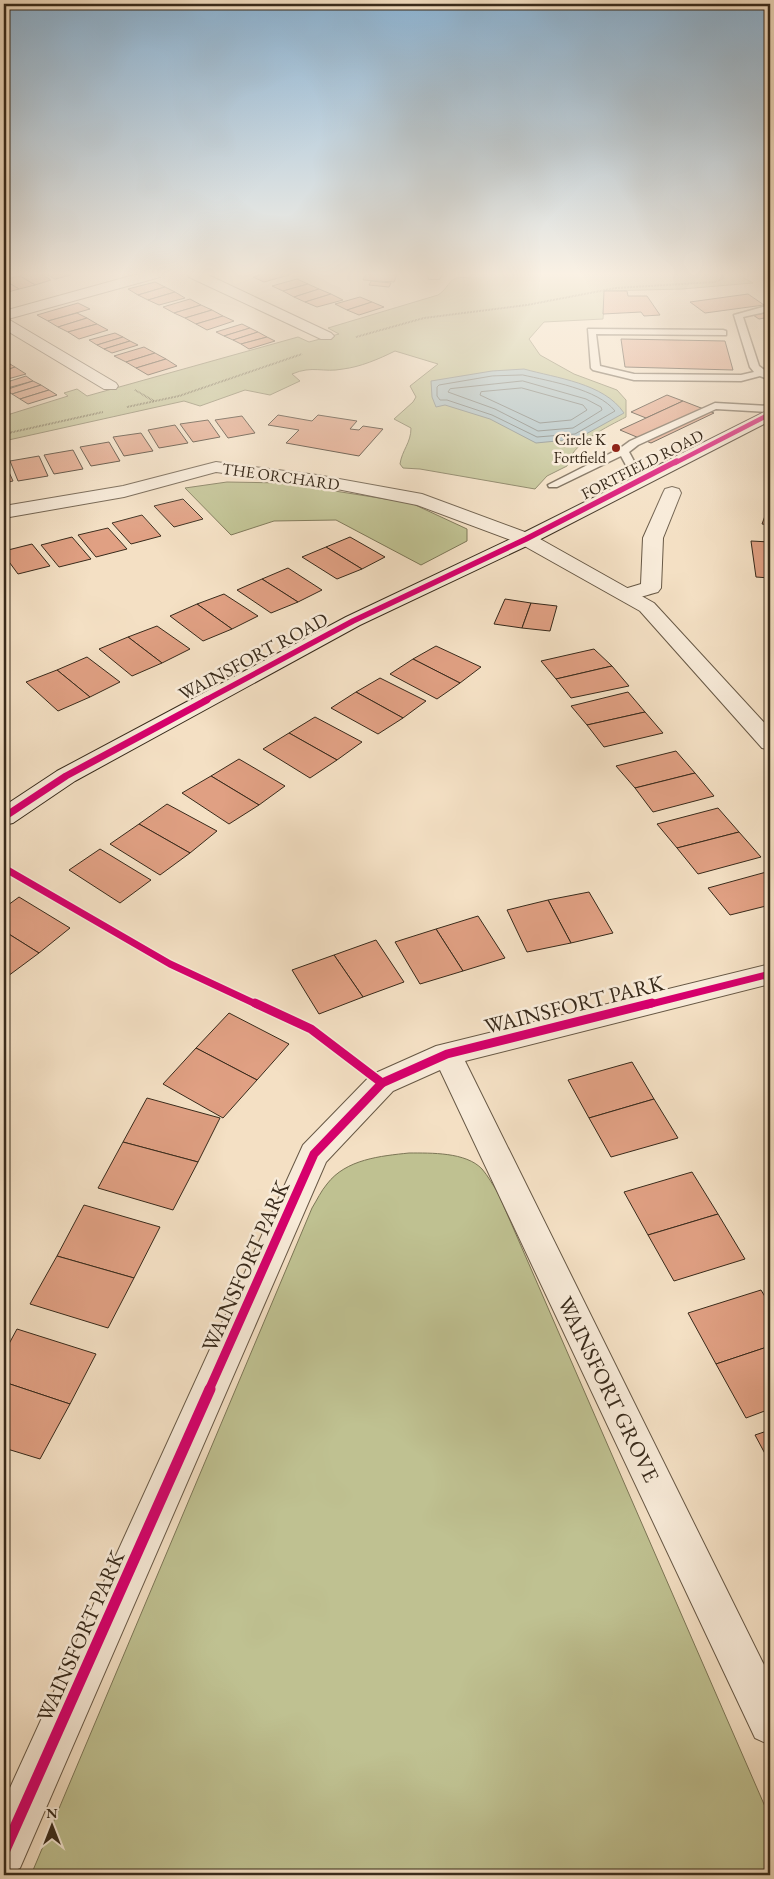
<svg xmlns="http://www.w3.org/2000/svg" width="774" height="1879" font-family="'EB Garamond',serif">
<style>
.green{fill:#bfc191;stroke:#7c7656}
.water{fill:#a2bac0;stroke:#78807e}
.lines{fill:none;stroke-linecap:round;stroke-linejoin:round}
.shore{stroke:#6d726e;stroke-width:1}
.building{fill:#e0a083;stroke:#382a1b}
.service-casing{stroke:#675845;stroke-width:3}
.minor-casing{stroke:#675845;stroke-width:2}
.tertiary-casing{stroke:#675845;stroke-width:2}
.secondary-casing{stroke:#382a1b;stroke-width:2}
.path{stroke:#382a1b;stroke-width:2;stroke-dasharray:0.5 1;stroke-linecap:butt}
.service{fill:#f8ebd9;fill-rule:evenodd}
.minor{fill:#f8ebd9;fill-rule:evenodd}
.tertiary{fill:#f8ebd9;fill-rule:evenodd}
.secondary{fill:#f8ebd9;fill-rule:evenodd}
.cycleway-far4-casing{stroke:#f8ebd9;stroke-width:6}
.cycleway-far3-casing{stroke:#f8ebd9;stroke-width:8}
.cycleway-far2-casing{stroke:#f8ebd9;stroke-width:10}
.cycleway-far1-casing{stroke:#f8ebd9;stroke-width:12}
.cycleway-casing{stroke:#f8ebd9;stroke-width:14}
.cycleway-far4{stroke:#d6006c;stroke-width:4.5}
.cycleway-far3{stroke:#d6006c;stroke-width:5.5}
.cycleway-far2{stroke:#d6006c;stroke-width:7}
.cycleway-far1{stroke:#d6006c;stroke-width:9}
.cycleway{stroke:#d6006c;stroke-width:11}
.poi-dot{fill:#8f2418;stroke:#f8ebd9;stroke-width:2}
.labels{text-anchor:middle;stroke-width:5;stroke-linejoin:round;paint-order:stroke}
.far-poi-label{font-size:16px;fill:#382a1b;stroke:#f8ebd9;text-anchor:end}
.far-street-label{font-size:16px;fill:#382a1b;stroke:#f8ebd9}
.street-label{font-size:19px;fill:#382a1b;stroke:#f8ebd9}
.near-street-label{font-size:22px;fill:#382a1b;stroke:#f8ebd9}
</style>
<rect width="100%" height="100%" fill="#f4e0c4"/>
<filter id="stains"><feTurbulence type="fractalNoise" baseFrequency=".004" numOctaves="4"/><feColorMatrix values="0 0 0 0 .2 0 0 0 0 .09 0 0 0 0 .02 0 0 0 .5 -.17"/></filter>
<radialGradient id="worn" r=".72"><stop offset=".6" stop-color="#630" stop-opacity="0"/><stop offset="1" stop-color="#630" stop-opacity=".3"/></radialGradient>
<g class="green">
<path d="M472 274H737L753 283 682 289 605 291 603 319 544 322 529 339 540 355 574 374 617 390 626 400V417C609 426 570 444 567 466L547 476 535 489 420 469 403 468 400 464C402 450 411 443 411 428L394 419 413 402 416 397 410 386 438 364 395 351C379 359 360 367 343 369 323 373 313 365 292 374L300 381 270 395 245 390 200 406 184 401 4 441V416L68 396 64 393 77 389 87 396 298 337 309 342 339 334 328 328 438 295C453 285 446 275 470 278Z"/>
<path d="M227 482 284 483 411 503 467 529V541L421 565 336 520 274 521 231 535 185 488Z"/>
<path d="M409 1153C431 1153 466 1152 482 1169 488 1176 493 1185 498 1193L770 1818V1875H31L312 1208C317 1200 321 1191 327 1184 346 1159 381 1156 409 1153Z"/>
</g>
<path class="water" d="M524 369C556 378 604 383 624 413L577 439 536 443 490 419 445 405 436 407 432 397 431 381 492 371Z"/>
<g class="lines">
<g class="shore">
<path d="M523 375C549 381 598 389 615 411L575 434 537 437 492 415 447 400H440L437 396V387L439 385 492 376Z"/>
<path d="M523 381 586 399 601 407 602 410 573 428 538 431 495 409 448 392 450 389Z"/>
<path d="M522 388 583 405 587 410 571 420 540 423 480 395 481 392Z"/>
</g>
</g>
<g class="building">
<path d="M23 274H41L51 280 35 285 20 276Z"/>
<path d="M46 274H69L71 275 55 279Z"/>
<path d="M263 274H287L289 275 264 282 253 277Z"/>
<path d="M366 274H384L397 275 394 282 363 280Z"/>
<path d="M20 276 35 285 19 289 4 280Z"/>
<path d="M297 279 308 284 283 291 272 286Z"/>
<path d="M4 280 19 289 4 293Z"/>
<path d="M371 281 391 283 389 287 369 285Z"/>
<path d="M155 282 165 287 138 295 128 289Z"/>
<path d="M308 284 319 289 294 297 283 291Z"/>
<path d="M165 287 175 292 148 300 138 295Z"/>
<path d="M319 289 331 294 305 302 294 297Z"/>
<path d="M604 291H627L628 296H647L660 315 644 316 641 312 603 314Z"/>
<path d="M175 292 185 298 159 305 148 300Z"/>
<path d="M331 294 343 300 317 307 305 302Z"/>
<path d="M748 294 764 305 705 313 690 302Z"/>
<path d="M360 297 372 302 347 310 335 304Z"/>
<path d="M190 299 201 305 174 313 163 307Z"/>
<path d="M372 302 384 307 359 315 347 310Z"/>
<path d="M78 303 90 309 48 321 37 315Z"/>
<path d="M201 305 212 310 185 318 174 313Z"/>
<path d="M212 310 223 316 196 324 185 318Z"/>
<path d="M77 313 87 318 58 327 48 321Z"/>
<path d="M767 313 770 317 759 319 753 315Z"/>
<path d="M223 316 234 321 207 330 196 324Z"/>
<path d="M87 318 97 324 68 332 58 327Z"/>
<path d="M97 324 108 330 79 339 68 332Z"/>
<path d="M242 324 250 328 224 336 216 332Z"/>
<path d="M250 328 258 332 233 340 224 336Z"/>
<path d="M258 332 267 337 241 344 233 340Z"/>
<path d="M115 333 123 337 97 345 89 340Z"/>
<path d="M123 337 130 341 104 349 97 345Z"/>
<path d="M267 337 275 341 249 349 241 344Z"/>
<path d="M621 339 725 341 733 370 625 367Z"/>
<path d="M130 341 138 345 112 353 104 349Z"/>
<path d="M144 347 155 353 126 362 114 356Z"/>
<path d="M155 353 166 359 136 368 126 362Z"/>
<path d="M166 359 177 366 148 375 136 368Z"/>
<path d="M5 361 15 367 4 371V362Z"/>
<path d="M15 367 26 374 4 380V371Z"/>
<path d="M26 376 33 381 4 389V383Z"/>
<path d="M33 381 41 385 12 394 5 390Z"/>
<path d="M41 385 49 390 20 399 12 394Z"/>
<path d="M49 390 57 395 28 404 20 399Z"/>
<path d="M667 395 683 401 646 418 631 412Z"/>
<path d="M683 401 714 413 651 443 620 430Z"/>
<path d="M278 415 312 421 318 415 357 421 350 429 359 430 363 426 383 429 359 456 286 443 299 430 268 425Z"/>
<path d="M242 416 255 433 228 438 215 420Z"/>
<path d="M208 420 220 437 193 442 180 424Z"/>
<path d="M175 425 188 443 159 448 148 430Z"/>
<path d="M141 433 153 451 124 456 113 437Z"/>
<path d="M109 442 120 461 91 466 80 447Z"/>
<path d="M73 450 83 469 54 474 44 455Z"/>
<path d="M39 456 48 476 18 481 10 461Z"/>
<path d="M4 461 13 481 4 483Z"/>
<path d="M183 499 203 519 174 527 154 506Z"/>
<path d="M769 505H770V525L762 524Z"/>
<path d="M142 515 161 536 131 544 112 523Z"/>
<path d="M108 528 127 549 96 557 78 535Z"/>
<path d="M72 537 91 559 59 567 41 545Z"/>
<path d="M350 537 385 557 362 569 326 547Z"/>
<path d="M751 541 770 542V578L756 577Z"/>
<path d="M32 544 50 566 18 574 4 555V551Z"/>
<path d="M326 547 362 569 337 579 302 557Z"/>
<path d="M288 568 322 590 298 602 262 579Z"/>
<path d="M262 579 298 602 271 613 237 590Z"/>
<path d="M224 594 258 616 232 629 197 604Z"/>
<path d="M505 599 531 603 522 628 494 624Z"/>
<path d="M531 603 557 606 550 631 522 628Z"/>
<path d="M197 604 232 629 203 641 170 616Z"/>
<path d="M157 626 190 649 162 663 128 637Z"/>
<path d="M128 637 162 663 132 676 99 649Z"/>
<path d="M436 646 481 667 460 683 413 659Z"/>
<path d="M594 649 612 666 556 679 541 661Z"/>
<path d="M87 657 120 682 90 697 57 670Z"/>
<path d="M413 659 460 683 437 699 390 674Z"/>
<path d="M612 666 629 686 571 698 556 679Z"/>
<path d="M57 670 90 697 58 711 26 682Z"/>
<path d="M380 678 426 701 403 718 356 692Z"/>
<path d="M356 692 403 718 378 734 331 708Z"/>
<path d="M628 692 645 712 587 725 571 706Z"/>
<path d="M645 712 663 733 604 747 587 725Z"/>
<path d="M315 717 362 742 337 760 289 733Z"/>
<path d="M289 733 337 760 310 778 263 749Z"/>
<path d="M676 751 695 773 635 788 616 766Z"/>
<path d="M239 759 285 786 259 805 211 776Z"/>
<path d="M695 773 714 796 653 812 635 788Z"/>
<path d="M211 776 259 805 229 824 182 793Z"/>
<path d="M167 804 217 831 190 853 139 824Z"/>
<path d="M718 808 739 832 677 848 657 824Z"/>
<path d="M139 824 190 853 160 875 110 844Z"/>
<path d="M739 832 761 857 698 874 677 848Z"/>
<path d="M100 849 151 880 120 903 69 870Z"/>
<path d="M770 871V905L730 915 708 888Z"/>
<path d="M589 892 613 933 571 943 548 900Z"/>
<path d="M19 897 70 928 39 953 4 931V908Z"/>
<path d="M548 900 571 943 527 952 507 910Z"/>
<path d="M478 916 505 958 463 971 436 929Z"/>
<path d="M436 929 463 971 420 984 395 942Z"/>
<path d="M4 931 39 953 4 979Z"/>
<path d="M376 940 404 982 363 997 334 955Z"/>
<path d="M334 955 363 997 319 1014 292 970Z"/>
<path d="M229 1013 289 1044 257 1080 196 1048Z"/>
<path d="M196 1048 257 1080 223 1118 163 1084Z"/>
<path d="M632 1062 654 1099 589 1118 568 1080Z"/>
<path d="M147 1098 220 1118 198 1162 123 1142Z"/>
<path d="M654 1099 678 1138 611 1157 589 1118Z"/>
<path d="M123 1142 198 1162 173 1210 98 1188Z"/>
<path d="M692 1172 718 1214 648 1235 624 1192Z"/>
<path d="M84 1205 160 1227 134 1278 57 1256Z"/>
<path d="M718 1214 745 1259 674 1281 648 1235Z"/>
<path d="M57 1256 134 1278 108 1328 30 1304Z"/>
<path d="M761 1290 770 1305V1346L716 1364 688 1313Z"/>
<path d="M17 1329 96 1354 70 1404 4 1382V1353Z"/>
<path d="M770 1346V1409L746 1418 716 1364Z"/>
<path d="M4 1382 70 1404 40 1459 4 1448Z"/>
<path d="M770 1430V1463L755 1435Z"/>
</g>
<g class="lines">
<g class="service-casing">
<g id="service">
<path d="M770 305V311L743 317 759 366 770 374V380L760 376 741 381 634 380 593 370 591 368 588 329 723 330 726 331V335L596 334 600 366 634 374 741 375 754 372 750 367 734 315Z"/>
<path d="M715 403 770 406V412L716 409 638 445 629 452 635 463 655 472 656 474 655 476H647L627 467 621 456 557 487H549L548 485 619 449 630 441Z"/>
</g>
</g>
<g class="minor-casing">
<g id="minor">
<path d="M138 274H162L160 277 8 319 116 383 118 386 116 389H104L4 329V311Z"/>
<path d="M187 274H206L331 333 334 336 331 339H321L189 277Z"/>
<path d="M428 274H442L439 279H429Z"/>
<path d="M216 462 317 475 422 494 533 535 536 539 533 543 526 545 519 543 417 505 317 485 216 472 124 497 4 518V506L123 486Z"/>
<path d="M672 487 679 489 681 493 663 538 661 588 658 592C646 595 633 601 621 598L618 594 621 590 641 584 643 538 663 493 665 489Z"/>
<path d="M770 964V984L465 1061 770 1677V1745L755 1738 440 1070 393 1091 326 1162 20 1868 4 1875V1801L303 1145 371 1075 436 1046Z"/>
</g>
</g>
<g class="tertiary-casing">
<path id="tertiary" d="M526 533 533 535 654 603 770 729V750L762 748 640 611 519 543 516 539 519 535Z"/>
</g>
<g class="secondary-casing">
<path id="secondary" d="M770 409V421L533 543 360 625 75 781 13 823 4 825V806L57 771 346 617 519 535Z"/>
</g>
<g class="path">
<path d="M356 337 424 318 527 305 616 288 715 282 724 278 721 274"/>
<path d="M135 390 154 401"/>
<path d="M127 407 179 396 302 354"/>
<path d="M4 434 103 412"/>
</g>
<use href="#service" class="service"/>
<use href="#minor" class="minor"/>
<use href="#tertiary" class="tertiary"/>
<use href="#secondary" class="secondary"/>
<g class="cycleway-far4-casing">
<path id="cycleway-far4" d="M675 463 770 414"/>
</g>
<g class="cycleway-far3-casing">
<path id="cycleway-far3" d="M204 701 353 621 526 539 677 461"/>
</g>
<g class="cycleway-far2-casing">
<g id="cycleway-far2">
<path d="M4 817 66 776 207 700"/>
<path d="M4 868 170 964 258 1005"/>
<path d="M647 1005 770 974"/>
</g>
</g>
<g class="cycleway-far1-casing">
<g id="cycleway-far1">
<path d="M255 1003 311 1029 382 1083"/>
<path d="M209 1390 314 1154 382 1083 447 1054 652 1003"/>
</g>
</g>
<g class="cycleway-casing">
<path id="cycleway" d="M4 1852 210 1389"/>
</g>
<use href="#cycleway-far4" class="cycleway-far4"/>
<use href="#cycleway-far3" class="cycleway-far3"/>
<use href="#cycleway-far2" class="cycleway-far2"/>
<use href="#cycleway-far1" class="cycleway-far1"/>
<use href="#cycleway" class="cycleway"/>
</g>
<linearGradient id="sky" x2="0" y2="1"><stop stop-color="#8cb6d8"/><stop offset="0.51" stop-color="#faf1e4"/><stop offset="1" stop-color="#faf1e4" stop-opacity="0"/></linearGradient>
<rect width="774" height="537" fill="url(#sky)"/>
<circle class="poi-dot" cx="616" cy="448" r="5"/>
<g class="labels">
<g class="far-poi-label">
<text x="606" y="445">Circle K<tspan x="606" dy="18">Fortfield</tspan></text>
</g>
<g class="far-street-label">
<text transform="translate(642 464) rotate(-27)" y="6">FORTFIELD ROAD</text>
<text transform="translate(281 476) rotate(8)" y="6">THE ORCHARD</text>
</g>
<g class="street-label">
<text transform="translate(253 656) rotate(-28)" y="7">WAINSFORT ROAD</text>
</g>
<g class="near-street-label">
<text transform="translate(574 1004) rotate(-14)" y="8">WAINSFORT PARK</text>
<text transform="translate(245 1266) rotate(-66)" y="8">WAINSFORT PARK</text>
<text transform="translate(609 1389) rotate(64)" y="8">WAINSFORT GROVE</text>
<text transform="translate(80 1636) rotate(-66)" y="8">WAINSFORT PARK</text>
</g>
</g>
<rect width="774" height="1879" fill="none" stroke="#f4e0c4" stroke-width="20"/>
<rect x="5" y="5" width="764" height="1869" fill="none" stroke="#382a1b" stroke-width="2.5"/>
<rect x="10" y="10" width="754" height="1859" fill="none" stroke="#382a1b"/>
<g transform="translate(52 1826)" stroke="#f8ebd9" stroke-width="4" paint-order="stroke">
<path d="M0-4L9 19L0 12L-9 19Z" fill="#382a1b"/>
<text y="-8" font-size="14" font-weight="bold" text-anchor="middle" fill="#382a1b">N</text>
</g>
<rect width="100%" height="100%" filter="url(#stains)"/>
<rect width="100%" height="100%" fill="url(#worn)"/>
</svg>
